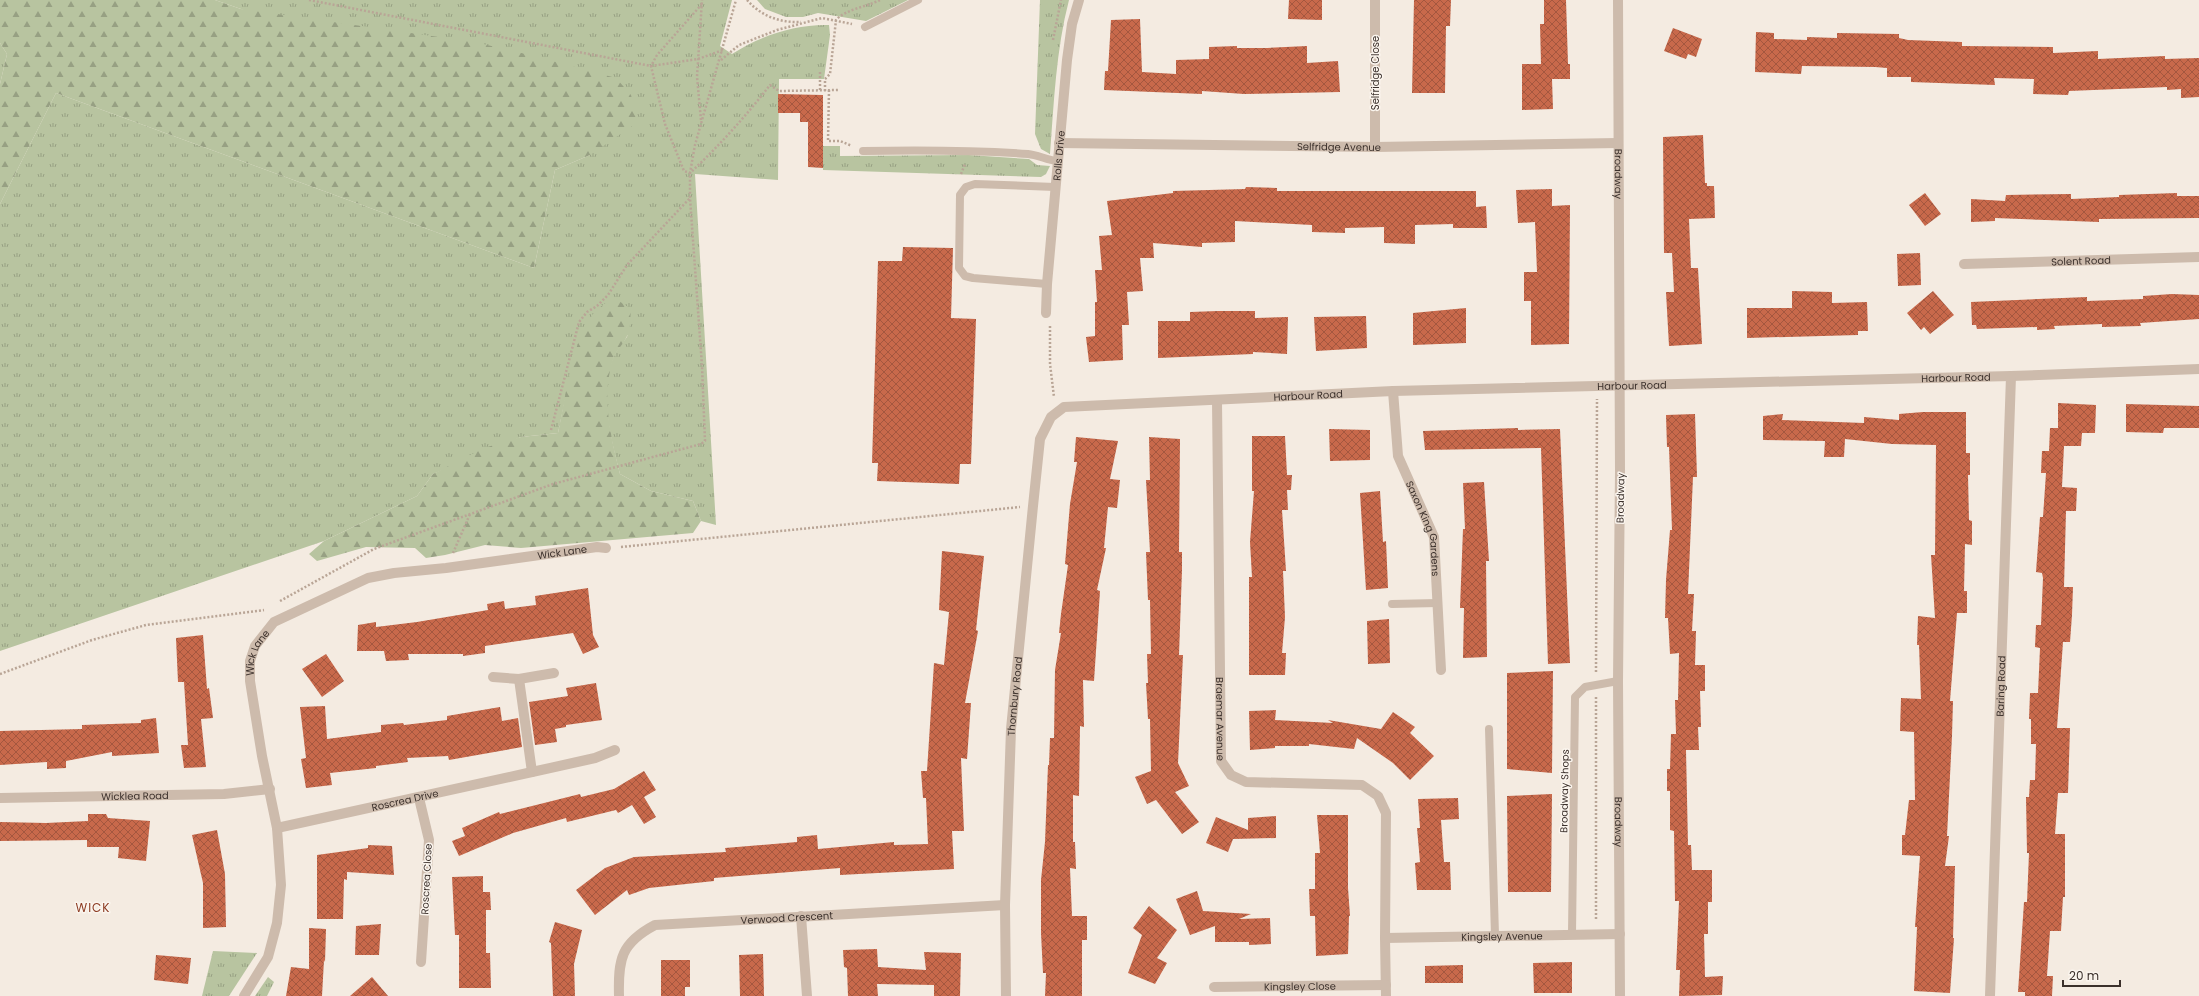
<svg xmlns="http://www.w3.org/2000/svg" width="2199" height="996" font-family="Poppins,sans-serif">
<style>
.grass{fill:url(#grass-tufts)}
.forest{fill:url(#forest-firs)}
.building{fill:url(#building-cross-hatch)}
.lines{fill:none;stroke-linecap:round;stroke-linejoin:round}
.path{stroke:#b9a596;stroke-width:2.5;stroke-dasharray:2 2;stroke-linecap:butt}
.service{stroke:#cdbbac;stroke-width:8}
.minor{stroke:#cdbbac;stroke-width:10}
.labels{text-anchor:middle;stroke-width:3;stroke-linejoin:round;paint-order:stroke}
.street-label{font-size:10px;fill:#3b302b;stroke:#fbf5ee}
.quarter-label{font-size:12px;letter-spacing:1px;fill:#8c3b22;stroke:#fbf5ee}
</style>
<defs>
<pattern id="grass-tufts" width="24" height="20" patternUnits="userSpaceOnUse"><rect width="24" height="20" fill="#b8c4a0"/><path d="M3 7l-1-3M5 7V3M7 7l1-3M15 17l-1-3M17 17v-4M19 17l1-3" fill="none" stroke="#97a083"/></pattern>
<pattern id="forest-firs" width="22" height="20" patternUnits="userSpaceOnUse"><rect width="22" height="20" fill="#b8c4a0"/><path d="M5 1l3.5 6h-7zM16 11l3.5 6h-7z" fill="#97a083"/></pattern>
<pattern id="building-cross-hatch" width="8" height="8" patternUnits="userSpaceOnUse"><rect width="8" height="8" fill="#c8694b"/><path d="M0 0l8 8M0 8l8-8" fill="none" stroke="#a4573f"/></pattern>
</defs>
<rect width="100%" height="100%" fill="#f4ebe1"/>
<g class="grass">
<path d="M215 0H732L720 46 732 54C760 36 795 24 829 25L830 35 824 79H779L778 180 695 174 716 525 701 521 693 501 651 491 620 474C611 438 598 393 614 356 617 349 624 342 628 335L568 385 558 433 521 437 433 474 417 496 324 541 0 651V204L56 93 534 268 555 170 590 155 241 9Z"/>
<path d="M757 0H908L866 21 818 13 803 17H786L765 9Z"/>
<path d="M1040 0H1069C1056 50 1054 102 1050 154L1041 149 1035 134Z"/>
<path d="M0 43 7 54 0 84Z"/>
<path d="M823 146H840V156L969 155 1029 159 1037 165 1050 166 1046 174 1041 177 823 170Z"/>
<path d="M213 951 257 953 229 996H202Z"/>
<path d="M268 977 274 982 267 996H255Z"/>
</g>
<g class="forest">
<path d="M0 0H215L241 9 474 42 530 55 616 78 631 95 638 122 590 155 555 170 534 268 56 93 0 204V84L7 54 0 43Z"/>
<path d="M613 297 631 309C630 317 631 329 627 336 624 344 617 349 614 357 600 395 611 437 620 474L651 491 693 501 701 521 693 533 521 548 485 545 445 555 426 558 415 548 366 547 317 561 309 554 324 541 417 496 433 474 484 448 521 437 558 433C566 397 570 350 590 318 595 310 606 303 613 297Z"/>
</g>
<g class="building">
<path d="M1289 0H1322V20L1288 19Z"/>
<path d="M1414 0H1451L1450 26H1446L1445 93H1412Z"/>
<path d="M1544 0H1566L1568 64H1570V79H1552L1553 109 1522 110V64H1541L1540 24H1544Z"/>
<path d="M1140 19 1142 72 1176 74V60L1209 59V47L1237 46V48H1267L1307 46V63L1338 61 1340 92 1244 94 1202 91V94L1104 90 1105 71H1108L1111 20Z"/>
<path d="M1673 28 1702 39 1696 57 1688 54 1686 59 1664 51Z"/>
<path d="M1756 32 1774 33V39L1807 40V37L1837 38V33L1899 34V38L1908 40 1962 42V46L2053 47V53L2098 51V59L2165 56V59L2199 58V97L2181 98V89L2167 90V87L2069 91 2068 95 2033 94 2034 79 1994 78 1995 85 1911 82V77H1887V68L1875 67 1802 66 1801 74 1755 72Z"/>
<path d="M778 94 823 95V168L808 167V122H800V113H778Z"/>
<path d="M1703 135 1705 183H1707V186H1714L1715 218 1689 219 1691 268H1698L1702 344 1669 346 1666 292H1674L1672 253H1664L1663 137Z"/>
<path d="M1246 187 1277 188V191H1476V207L1486 206 1487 228H1453V224L1415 225V244L1384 243V227L1345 228V233L1312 232V225L1235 221V242L1202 243V247L1153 243 1154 258H1140L1143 291 1127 292 1129 325H1122L1123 360 1089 362 1086 337 1095 336V302H1097L1095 270H1102L1099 236 1112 235 1107 201 1173 193V191L1245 189Z"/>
<path d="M1552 189V206L1570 205 1569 344 1531 345V301H1524V272H1537L1535 222 1518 223 1516 190Z"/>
<path d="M1925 193 1941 214 1925 226 1909 205Z"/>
<path d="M2177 193V196H2199V218L2099 219V222L1995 218V221L1971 222V199L2005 201 2006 195 2071 194V199L2119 197V195Z"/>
<path d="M903 247 953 248 951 318 976 319 971 464H960L959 484 877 481 878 463H872L878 261H902Z"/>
<path d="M1920 253 1921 285 1898 286 1897 254Z"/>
<path d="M1792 291 1832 292V303L1867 302 1868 331H1858V335L1747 338V308H1792Z"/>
<path d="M1933 291 1954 315 1930 334 1924 327 1921 330 1907 313Z"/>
<path d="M2172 294 2199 295V319L2140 323 2141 326 2102 327V324L2054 326 2055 329 2037 330V327L1977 329 1976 325H1972L1971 302 2087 297V301L2143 299V296Z"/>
<path d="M1466 308V343L1413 345V313Z"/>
<path d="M1218 311H1255V318L1288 317 1287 354 1253 352V354L1158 358V321H1190V312Z"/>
<path d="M1366 316 1367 348 1316 351 1314 317Z"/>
<path d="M2058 403 2096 405 2095 433H2082L2081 446H2064L2062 487 2077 488 2076 511H2066L2064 587H2073L2072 615 2070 642H2063L2057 728H2070L2068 793H2058L2055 834H2065V897H2063L2061 931H2050L2047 976H2053L2052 996H2025V992H2018L2024 902H2027L2029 853H2027L2026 797H2029L2030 780H2035L2036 744H2031V719H2029L2030 693H2038L2040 648 2035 647 2036 625H2041L2043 578 2042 573 2036 572 2040 517H2043L2046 473H2041L2042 451H2049L2050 428H2058Z"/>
<path d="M2126 404 2199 406V428H2164L2163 433 2126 432Z"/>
<path d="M1923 412H1966V453H1970V475H1968L1969 520 1972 521V545L1965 544 1964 591H1967V613H1957L1950 701H1953L1952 736 1947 836H1949L1945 866H1955L1953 938H1954L1950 993 1914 991 1917 927H1915L1920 856 1902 855V835H1905L1909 800H1915L1914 732 1900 731 1901 698 1921 699 1919 645H1917L1918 616 1935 618 1931 555H1935L1936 445 1892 444 1845 439 1844 457H1824L1825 441 1763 440V416L1783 414 1782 420 1864 423V417L1899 420V414Z"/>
<path d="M1695 414 1697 477H1693L1688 594H1694L1692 631H1696L1695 665H1705V691H1700L1701 727H1698L1699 750H1686L1688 845H1691L1692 870H1712V902H1708V934H1704L1705 977 1723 976 1722 995 1679 996 1680 970H1676L1679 901H1675L1674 831 1670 830V791H1667V769H1670L1671 734H1676L1675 700H1678L1679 653 1670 654 1668 618H1665L1666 580 1670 530H1672L1669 447H1667L1666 415Z"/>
<path d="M1518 428V430L1560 429 1570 663 1548 664 1541 448 1425 450 1423 431Z"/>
<path d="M1329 429 1370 430V460L1330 461Z"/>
<path d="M1252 436H1285L1287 475H1292L1291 490H1287L1288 510H1282L1286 571H1283L1285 617 1282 653H1286L1285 675H1249V577H1252L1250 542 1254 491H1252Z"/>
<path d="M1076 437 1118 441 1110 479 1120 480 1117 508 1108 507 1104 548H1106L1097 590 1100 591 1094 681 1083 680 1084 727 1080 726 1079 796 1073 795V842H1075L1076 869 1070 868 1072 916H1087V940H1082V996H1045L1046 973H1043L1041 933V880L1045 842 1048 765H1049L1050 738H1054L1055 670 1061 633H1059L1061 614 1068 565 1065 564 1070 504 1077 462H1074Z"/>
<path d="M1149 437 1180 439 1179 552H1182V570L1179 655H1183L1178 763 1189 786 1175 792 1199 822 1182 834 1156 800 1147 804 1135 777 1151 771 1150 719H1148L1146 683H1148L1147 654H1151L1150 600H1148L1146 552H1150L1146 480H1150Z"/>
<path d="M1484 482 1489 561H1486L1487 657 1463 658 1464 608H1460L1463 529H1465L1463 483Z"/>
<path d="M1380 491 1383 542 1386 541 1388 588 1366 590 1360 493Z"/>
<path d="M942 551 984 556 976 630 978 631 965 703H971L967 759 961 758 964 831H952L954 869 840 875V868L714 878V881L649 888 629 895 627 890 595 915 576 890 605 868 634 857 726 852 725 848 797 842V837L817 835 818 849 894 842V845L928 844 926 798H923L921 771H927L934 663 944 665 949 612 939 610Z"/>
<path d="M588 588 593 635 599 647 583 654 573 633 485 646V653L463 656V654H408L409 660 386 661 384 651H357L358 625 376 622V627L417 622 488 610 487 604 504 601 505 609 536 605 535 596Z"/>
<path d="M1389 619 1390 663 1368 664 1367 621Z"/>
<path d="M203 635 207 689 209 688 213 718 201 719 206 767 184 768 181 745H188L184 682H178L176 638Z"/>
<path d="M326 654 344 681 322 697 302 669Z"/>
<path d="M1553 671 1552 773 1507 769V673Z"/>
<path d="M596 683 602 720 566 725V727L555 729 557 742 535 745 529 702 568 696 566 688Z"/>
<path d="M325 706 327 739 381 732V725L403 723 404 725 447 720V716L500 707 502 721 518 718 522 747 449 760 448 756 407 758 408 762 376 766V768L330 773 332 785 306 788 301 759 306 758 300 707Z"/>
<path d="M1276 710 1275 720 1333 723 1328 720 1381 729 1393 712 1415 727 1410 733 1434 756 1410 780 1393 763 1357 738 1354 749 1309 744V746H1275V748L1250 750 1249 711Z"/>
<path d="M156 718 159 753 112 756V752L66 761V768L47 769V762L0 765V731L82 729V725L141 723V720Z"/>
<path d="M644 771 656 790 644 797 656 817 644 824 632 805 618 813 616 810 567 822 566 818 513 833 459 856 452 841 465 836 462 828 499 812 500 814 580 794 581 797 614 789Z"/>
<path d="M1552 794 1551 892H1508L1507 796Z"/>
<path d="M1458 798 1459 819 1441 820 1444 862H1450L1451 890H1417L1415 863 1420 862 1417 828H1420L1418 799Z"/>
<path d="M88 814H106L108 818 150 821 146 861 118 858 119 847H87V840L0 841V822L46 823 88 821Z"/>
<path d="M1317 815H1348V888L1350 916H1349L1348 954 1316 956 1315 916H1310L1309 889H1315V853H1320Z"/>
<path d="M1276 816V838L1233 839 1228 852 1206 843 1216 817 1248 830V818Z"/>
<path d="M217 830 225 874 226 927 203 928V883L192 835Z"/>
<path d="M368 845 392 846 394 875 347 872V880L344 879 343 919H317V855L368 848Z"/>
<path d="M483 876V892H490L491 910H486V953H490L491 988H459V935H455L452 877Z"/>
<path d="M1197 891 1203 911 1251 914 1239 919 1270 918 1271 944 1249 945V942H1215V926L1190 935 1176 899Z"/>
<path d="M1149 906 1177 930 1157 958 1167 963 1155 984 1128 973 1142 935 1133 928Z"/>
<path d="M555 922 582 930 574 964 575 996H553L551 943 549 942Z"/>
<path d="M381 924 379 955H355L356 926Z"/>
<path d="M309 928 326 929 325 962 324 960 322 996H286L291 967 309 969Z"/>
<path d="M877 949 878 967 926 970 924 952 961 953 960 996H934V985L877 984 878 996H848L847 968 844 967 843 950Z"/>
<path d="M763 954 764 996H740L739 955Z"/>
<path d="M156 955 191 958 188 984 154 980Z"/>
<path d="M661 960H690V987H685V996H661Z"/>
<path d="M1572 962V993H1534L1533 963Z"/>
<path d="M1463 965V983H1425V966Z"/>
<path d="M372 977 388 996H350Z"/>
</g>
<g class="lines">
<g class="path">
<path d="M309 0 651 66 698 59 723 50"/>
<path d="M747 0C761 16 780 23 801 22"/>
<path d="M702 4 657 55 651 66 665 124 684 171 690 173C719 146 746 116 770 85L779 91 839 90"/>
<path d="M1053 40 1061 0"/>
<path d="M721 60 739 45 777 30 822 18 852 24"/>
<path d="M820 72V91"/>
<path d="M829 90 828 141H840L852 146"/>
<path d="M825 91V79L830 74 836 20C846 9 866 7 880 0"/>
<path d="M701 120 697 77 702 0"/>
<path d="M961 174 965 164"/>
<path d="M1050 326V364L1054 397"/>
<path d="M551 430 579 322 587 312 597 306 608 295 627 265 690 198"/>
<path d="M621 547 1020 507"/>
<path d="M453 553 470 514"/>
<path d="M280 601 374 549 553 484 701 444 705 441 702 366 690 198V173L695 145 736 0"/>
<path d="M1596 672 1597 399"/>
<path d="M0 674 92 640 146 625 264 610"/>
<path d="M1596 697V920"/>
</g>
<g class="service">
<path d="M865 27 918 0"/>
<path d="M863 151C918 150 973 150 1028 154 1038 155 1047 160 1057 161"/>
<path d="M1047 284 973 278 965 276 959 268 960 195 966 187 975 184 1055 187"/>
<path d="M1392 604 1438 603"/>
<path d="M1489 729 1495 935"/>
<path d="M1572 934 1575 697 1585 687 1618 681"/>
</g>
<g class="minor">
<path d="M1375 0V147"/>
<path id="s1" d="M1618 0 1620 472 1618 681 1620 996"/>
<path id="s2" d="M1059 143 1375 147 1618 143"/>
<path id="s3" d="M1964 264 2199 257"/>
<path id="s4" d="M1046 313 1047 284 1067 60 1072 24 1079 0"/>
<path id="s5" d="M1393 391 1398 456 1434 537 1441 670"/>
<path id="s6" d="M1217 401 1221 761 1231 775 1246 782 1362 785 1378 796 1386 813 1385 938 1386 996"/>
<path d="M493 677 519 679 554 673"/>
<path d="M519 679 532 772"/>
<path id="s7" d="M0 798 224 794 270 789"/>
<path d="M419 798 429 840 421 962"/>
<path id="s8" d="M277 828 532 772 595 758 615 750"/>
<path d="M801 916 807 996"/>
<path id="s9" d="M1385 938 1620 934"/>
<path id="s10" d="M1214 987 1386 985"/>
<path id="s11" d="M244 996 268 957 277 923 281 885 277 828 262 756 250 681V661L255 646 274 622 368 578 394 573 446 568 597 547 606 548"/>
<path id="s12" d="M619 996C618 959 621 943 655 925L1005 905"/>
<path id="s13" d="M1006 996 1005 905 1011 729 1033 506 1040 439 1051 417 1064 407 1393 391 2011 376 2199 369"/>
<path id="s14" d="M1990 996 2011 376"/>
</g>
</g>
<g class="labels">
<g class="street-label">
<text transform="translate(1375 73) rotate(-90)" y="4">Selfridge Close</text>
<text dy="4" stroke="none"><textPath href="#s2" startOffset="280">Selfridge Avenue</textPath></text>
<text dy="4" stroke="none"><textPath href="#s4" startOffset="158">Rolls Drive</textPath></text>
<text dy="4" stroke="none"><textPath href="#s1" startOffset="174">Broadway</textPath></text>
<text dy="4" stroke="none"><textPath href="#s3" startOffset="117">Solent Road</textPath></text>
<text dy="4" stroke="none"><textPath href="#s13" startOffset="1492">Harbour Road</textPath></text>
<text dy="4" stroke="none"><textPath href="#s13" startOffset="1168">Harbour Road</textPath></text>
<text dy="4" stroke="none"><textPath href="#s13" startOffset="844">Harbour Road</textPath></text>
<text transform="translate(1620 498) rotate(-89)" y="4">Broadway</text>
<text dy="4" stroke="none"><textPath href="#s5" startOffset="143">Saxon King Gardens</textPath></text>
<text dy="4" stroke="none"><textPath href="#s11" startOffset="692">Wick Lane</textPath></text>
<text dy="4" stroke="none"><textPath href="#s11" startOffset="356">Wick Lane</textPath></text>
<text dy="4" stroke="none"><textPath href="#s14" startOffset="310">Baring Road</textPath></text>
<text dy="4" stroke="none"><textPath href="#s13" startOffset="300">Thornbury Road</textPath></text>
<text dy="4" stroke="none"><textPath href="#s6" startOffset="318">Braemar Avenue</textPath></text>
<text transform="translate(1564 791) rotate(-89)" y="4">Broadway Shops</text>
<text dy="4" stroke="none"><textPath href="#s7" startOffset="135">Wicklea Road</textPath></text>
<text dy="4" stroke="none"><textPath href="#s8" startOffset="131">Roscrea Drive</textPath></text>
<text dy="4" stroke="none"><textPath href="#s1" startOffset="822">Broadway</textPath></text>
<text transform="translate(426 879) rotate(-87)" y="4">Roscrea Close</text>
<text dy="4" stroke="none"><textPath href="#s12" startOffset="218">Verwood Crescent</textPath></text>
<text dy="4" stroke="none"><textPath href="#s9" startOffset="117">Kingsley Avenue</textPath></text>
<text dy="4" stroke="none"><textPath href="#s10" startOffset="86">Kingsley Close</textPath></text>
</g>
<g class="quarter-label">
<text x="93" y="912">WICK</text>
</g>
</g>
<path d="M2063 980v6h57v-6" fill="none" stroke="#3b302b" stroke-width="2"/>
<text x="2069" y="980" font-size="12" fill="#3b302b" stroke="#fbf5ee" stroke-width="3" paint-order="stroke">20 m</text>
</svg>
